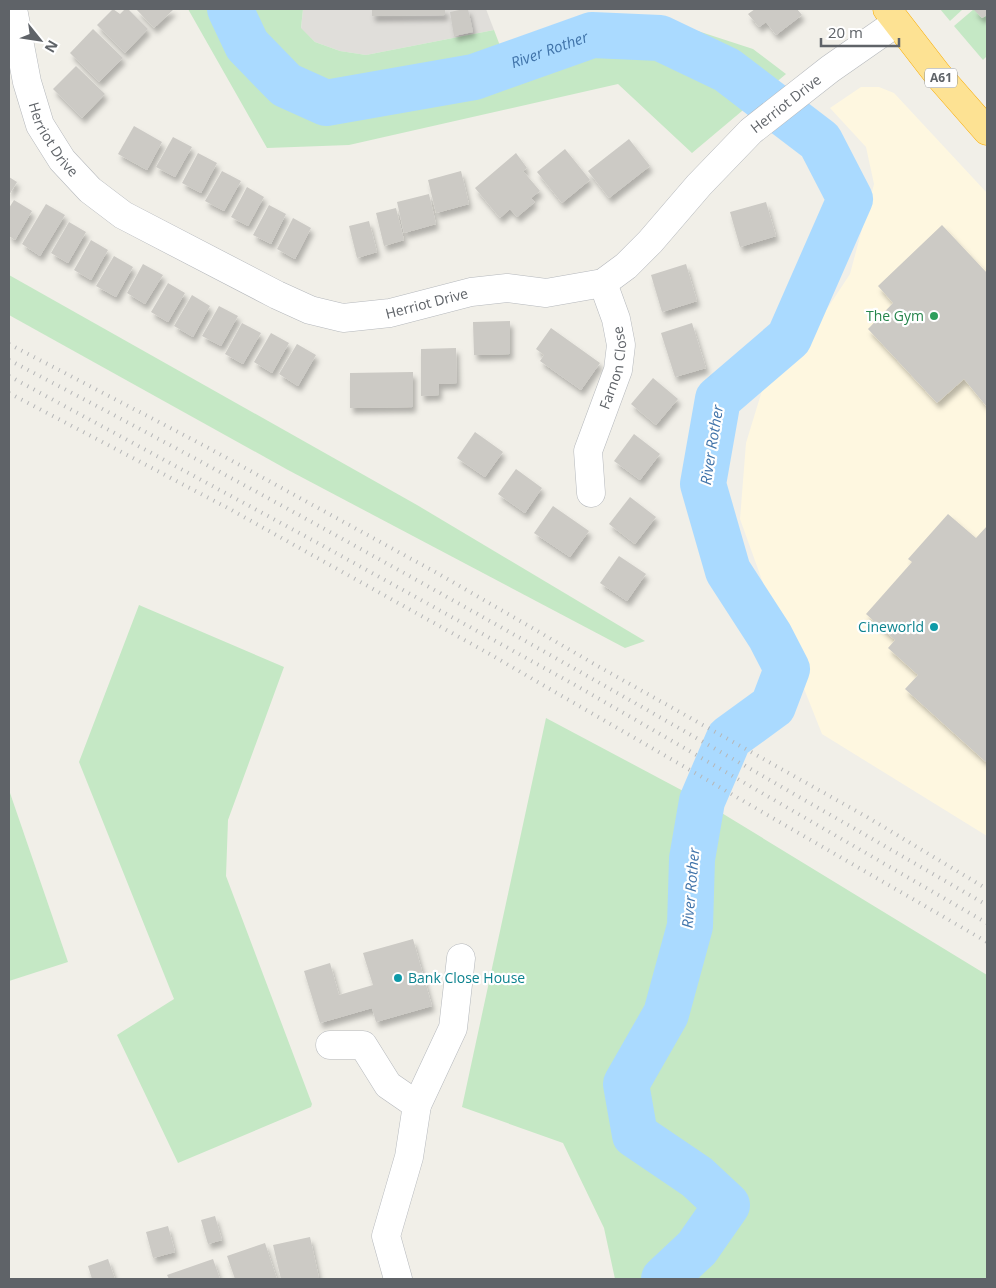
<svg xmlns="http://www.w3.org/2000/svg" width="996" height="1288" font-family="'Open Sans',sans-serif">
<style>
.commercial{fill:#fef7e0}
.industrial{fill:#e0deda}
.green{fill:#c5e8c5}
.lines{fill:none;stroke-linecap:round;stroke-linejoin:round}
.river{stroke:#aadaff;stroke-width:46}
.building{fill:#cccac5;filter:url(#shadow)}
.minor-casing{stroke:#b5b8bc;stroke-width:29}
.highway-casing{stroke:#f9ab00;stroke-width:29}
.minor{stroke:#fff;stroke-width:28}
.highway{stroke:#fde293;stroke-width:28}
.rail{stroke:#b6b7b8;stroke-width:4;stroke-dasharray:1 6;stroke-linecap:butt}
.leisure-dot{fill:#2e9e5b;stroke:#fff;stroke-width:2}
.culture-dot{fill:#0f9aa8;stroke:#fff;stroke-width:2}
.labels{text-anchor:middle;stroke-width:4.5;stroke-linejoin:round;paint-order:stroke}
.shield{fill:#fff;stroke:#8f9295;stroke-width:1}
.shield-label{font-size:12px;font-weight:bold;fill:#5f6368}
.street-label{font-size:14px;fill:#5f6368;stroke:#fff}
.leisure-label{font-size:14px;fill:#27864d;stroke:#fff;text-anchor:end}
.culture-label{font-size:14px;fill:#0d838f;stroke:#fff;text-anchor:end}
.water-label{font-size:15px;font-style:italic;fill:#4174aa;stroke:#fff}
</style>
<defs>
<filter id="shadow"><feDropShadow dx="3" dy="5.5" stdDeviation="2.5" flood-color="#0004"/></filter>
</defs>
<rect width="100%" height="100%" fill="#f1efe8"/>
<path class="commercial" d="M861 87H879L894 93 987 193V836L822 734 772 608 740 519 746 443 764 384 788 368 850 274 874 184 866 147 830 108Z"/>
<path class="industrial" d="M303 9H486L494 30 366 55 340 51 315 42 301 29Z"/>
<g class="green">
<path d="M188 9H303L301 28 315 42 340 51 366 55 494 30 502 51 598 19 664 20 753 49 786 74 692 153 618 84 349 145 267 148Z"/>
<path d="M940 9H963L950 21Z"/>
<path d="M974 9 982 18 987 15V56L983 60 954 26Z"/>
<path d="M9 275 417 505 645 641 625 648 288 470 9 315Z"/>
<path d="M139 605 284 667 228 820 226 876 312 1104 311 1107 178 1163 117 1035 174 999 79 762Z"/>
<path d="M546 718 702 801 987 975V1279H615L604 1228 563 1143 462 1107Z"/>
<path d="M9 790 68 962 9 981Z"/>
</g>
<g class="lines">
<path class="river" id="s1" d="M230 9 247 45 286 85 326 103 474 77 592 35 660 38 727 70 820 141 850 199 789 338 718 399 703 484 728 571 770 636 787 669 773 706 729 738 702 801 692 859 690 926 666 1014 626 1084 635 1135 697 1177 727 1205 697 1248 664 1279"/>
</g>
<g class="building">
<path d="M113 9 120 14 125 9H128L148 29 125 53 97 25Z"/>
<path d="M136 9H174L154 28Z"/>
<path d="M372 9H445V15L372 16Z"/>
<path d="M464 9H468L473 32 454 36 450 12Z"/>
<path d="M755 9H797L802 15 776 35 766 22 759 27 748 14Z"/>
<path d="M973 9H987V15L982 18Z"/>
<path d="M93 29 123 58 99 82 70 53Z"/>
<path d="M76 66 105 94 82 118 53 89Z"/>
<path d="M134 126 162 142 147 170 118 154Z"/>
<path d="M173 137 192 147 175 177 156 167Z"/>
<path d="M629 139 650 166 609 198 588 171Z"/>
<path d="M565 149 590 180 562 203 537 172Z"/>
<path d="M198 153 217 163 201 193 182 183Z"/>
<path d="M516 153 527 168 523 171 540 191 531 198 535 202 517 217 510 209 500 218 475 188Z"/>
<path d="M222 171 241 181 224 211 205 201Z"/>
<path d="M461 171 469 204 436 213 428 180Z"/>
<path d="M9 177 17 182 9 195Z"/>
<path d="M247 187 264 197 248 226 231 217Z"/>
<path d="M429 194 436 224 404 233 397 202Z"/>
<path d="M14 200 32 211 15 240 9 236V208Z"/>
<path d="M766 202 776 236 740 247 730 212Z"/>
<path d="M46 204 65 215 40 256 22 244Z"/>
<path d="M269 205 286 214 271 244 253 235Z"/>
<path d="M396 208 404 240 384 246 376 213Z"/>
<path d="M293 218 311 228 295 259 277 249Z"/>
<path d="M369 221 377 252 357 258 349 226Z"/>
<path d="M69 222 86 232 68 263 51 253Z"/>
<path d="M942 225 987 273V407L964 379 937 403 868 329 893 303 878 286Z"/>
<path d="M91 240 108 250 91 280 74 270Z"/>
<path d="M114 256 133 267 116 297 96 286Z"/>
<path d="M143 264 163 275 145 304 127 293Z"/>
<path d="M686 264 697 301 662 312 651 275Z"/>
<path d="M168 283 185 293 168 322 151 312Z"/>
<path d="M192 295 210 306 193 337 174 326Z"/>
<path d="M219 306 238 316 221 346 202 336Z"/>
<path d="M510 321V354L474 355 473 322Z"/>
<path d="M242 323 261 333 243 364 225 354Z"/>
<path d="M692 323 706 368 675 377 661 333Z"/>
<path d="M551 328 600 363 581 390 540 361 544 355 536 349Z"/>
<path d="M271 333 289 343 272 373 254 362Z"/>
<path d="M297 344 316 355 298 386 279 374Z"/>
<path d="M456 348 457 383 439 384V395L421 396V349Z"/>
<path d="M413 372V407L350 408V373Z"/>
<path d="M653 378 678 399 656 425 631 404Z"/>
<path d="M475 432 503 452 485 477 457 458Z"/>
<path d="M634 434 660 454 640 480 614 461Z"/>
<path d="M516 469 542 488 525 513 498 494Z"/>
<path d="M630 497 656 517 635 544 609 524Z"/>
<path d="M553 506 589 531 570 557 534 533Z"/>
<path d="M948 514 976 538 987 526V763L905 689 918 675 888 648 895 640 866 614 912 562 908 559Z"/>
<path d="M619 556 646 574 627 601 600 583Z"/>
<path d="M413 939 432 1006 376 1022 372 1008 320 1023 304 971 330 963 339 995 373 985 363 953Z"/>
<path d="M215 1216 222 1240 208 1244 201 1220Z"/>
<path d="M168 1226 175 1252 153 1258 146 1232Z"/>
<path d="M310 1237 319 1278 281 1279 273 1245Z"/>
<path d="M265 1243 277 1279H235L227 1256Z"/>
<path d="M108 1259 115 1279H92L88 1266Z"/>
<path d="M213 1259 220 1279H169L167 1275Z"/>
</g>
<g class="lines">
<g class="minor-casing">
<g id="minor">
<path id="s2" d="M13 9 27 82 40 125 62 160 90 190 123 215 277 295 310 310 343 318 390 313 471 292 507 288 546 293 603 283 626 266 650 242 699 185 751 131 830 69 896 23"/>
<path id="s3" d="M591 493 588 451 618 370 621 345 616 319 603 283"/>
<path d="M330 1045H363L388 1085 417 1105"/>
<path d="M398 1279 386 1236 409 1157 417 1105 453 1028 461 958"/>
</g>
</g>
<g class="highway-casing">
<path id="highway" d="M887 9 938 75 987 131"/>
</g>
<use href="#minor" class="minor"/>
<use href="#highway" class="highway"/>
<g class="rail">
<path d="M9 344 203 445 437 573 603 669 867 817 987 889"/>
<path d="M9 360C340 532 664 719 987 905"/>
<path d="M9 376 316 542 575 685 987 923"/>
<path d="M9 393 226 507 486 652 987 942"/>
</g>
</g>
<circle class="leisure-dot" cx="934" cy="316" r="5"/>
<g class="culture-dot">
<circle cx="934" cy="627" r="5"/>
<circle cx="398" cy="978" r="5"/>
</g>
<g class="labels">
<rect class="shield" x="925" y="68.5" width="32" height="19" rx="4"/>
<g class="shield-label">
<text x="941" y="82">A61</text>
</g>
<g class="street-label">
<text dy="5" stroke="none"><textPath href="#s2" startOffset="1008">Herriot Drive</textPath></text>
<text dy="5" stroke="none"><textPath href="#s2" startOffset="138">Herriot Drive</textPath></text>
<text dy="5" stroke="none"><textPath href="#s2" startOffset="572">Herriot Drive</textPath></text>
<text dy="5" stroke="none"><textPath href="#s3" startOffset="130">Farnon Close</textPath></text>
</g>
<g class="leisure-label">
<text x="924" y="321">The Gym</text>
</g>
<g class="culture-label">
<text x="924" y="632">Cineworld</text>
<text x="408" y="983" text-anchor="start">Bank Close House</text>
</g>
<g class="water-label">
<text dy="5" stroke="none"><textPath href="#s1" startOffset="370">River Rother</textPath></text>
<text transform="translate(712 445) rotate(-81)" y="5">River Rother</text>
<text transform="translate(691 888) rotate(-85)" y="5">River Rother</text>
</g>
</g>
<rect width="996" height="1288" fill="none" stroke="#5f6368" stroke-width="20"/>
<g transform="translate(40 40) rotate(120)" stroke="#ffffff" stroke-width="4" paint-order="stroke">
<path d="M0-4L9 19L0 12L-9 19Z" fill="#5f6368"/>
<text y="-8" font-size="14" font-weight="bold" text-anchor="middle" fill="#5f6368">N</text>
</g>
<path d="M821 38v8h78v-8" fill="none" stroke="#5f6368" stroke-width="2.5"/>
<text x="828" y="38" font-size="15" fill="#5f6368" stroke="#ffffff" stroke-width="4" paint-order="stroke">20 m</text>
</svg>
